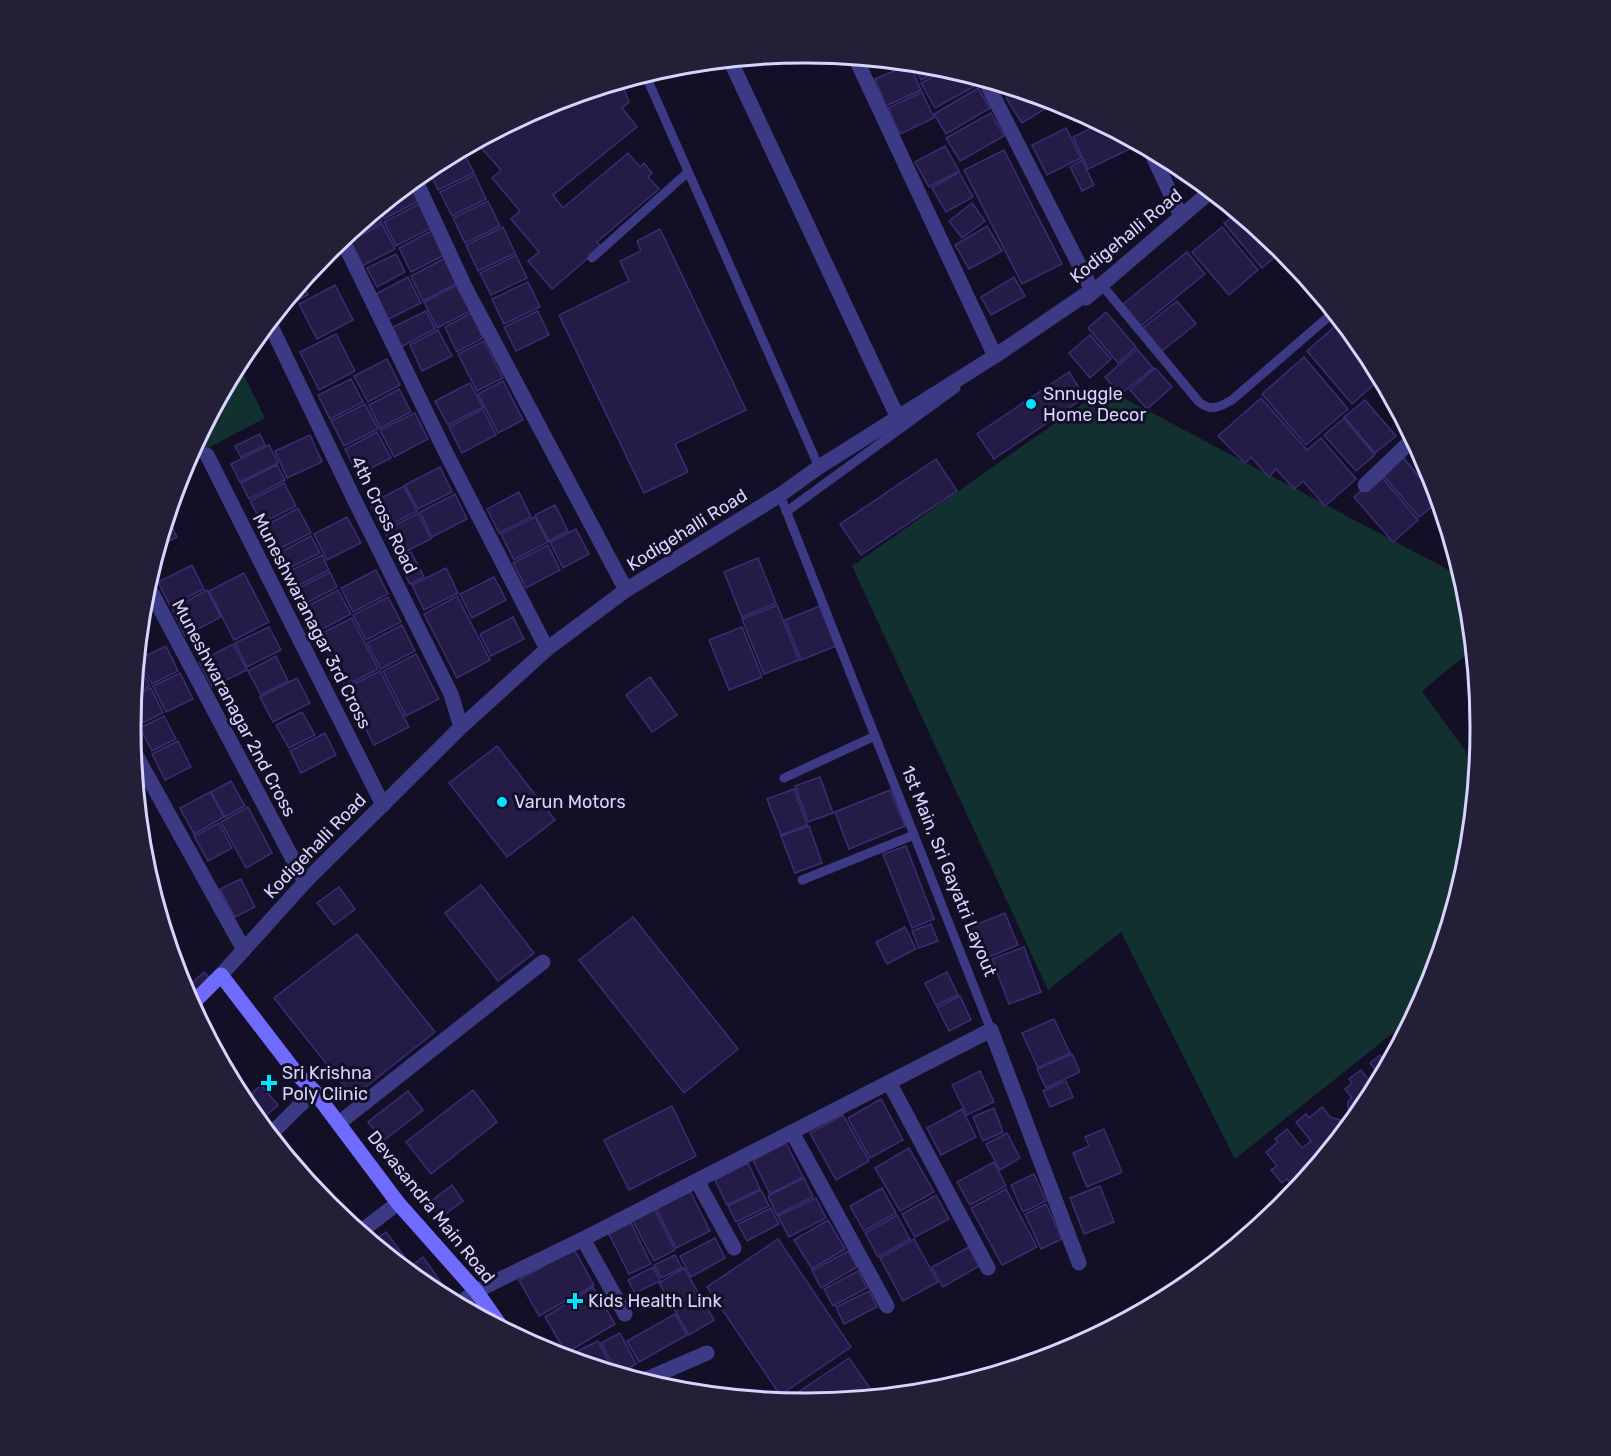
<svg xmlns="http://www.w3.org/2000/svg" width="1611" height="1456" font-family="Rubik,sans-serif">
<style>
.green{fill:#12302f}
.building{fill:#241b47;stroke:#3b2d73;stroke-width:1.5}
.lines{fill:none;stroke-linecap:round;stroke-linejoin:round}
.service{stroke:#3d3a85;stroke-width:9}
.minor{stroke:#3d3a85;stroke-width:15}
.tertiary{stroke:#3d3a85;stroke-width:15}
.secondary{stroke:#6f6bff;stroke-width:15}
.poi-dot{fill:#00e5ff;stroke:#130f26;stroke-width:2}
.labels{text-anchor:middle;stroke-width:6;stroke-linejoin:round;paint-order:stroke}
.street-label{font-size:18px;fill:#d9d4ff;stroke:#130f26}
.poi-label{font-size:18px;fill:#d9d4ff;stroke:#130f26;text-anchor:start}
.rim{fill:none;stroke:#d9d4ff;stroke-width:3}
</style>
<rect width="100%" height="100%" fill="#130f26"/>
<g class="green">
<path d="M238 363 265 418 187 459Z"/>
<path d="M1105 388 1462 577 1468 597 1473 649 1422 691 1477 767 1468 860 1429 987 1400 1041 1393 1033 1235 1159 1121 932 1048 990 852 566Z"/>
</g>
<g class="building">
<path d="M910 64 921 90 886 106 875 79Z"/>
<path d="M919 64 938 66 944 68 921 80 914 66Z"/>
<path d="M948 69 972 76 977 85 935 108 921 83Z"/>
<path d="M622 81 626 87 624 89 629 102 622 108 637 127 553 195 563 208 628 153 640 167 644 163 652 173 648 177 659 189 597 242 601 247 552 289 528 261 539 252 511 219 520 211 492 178 501 170 476 142 547 104Z"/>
<path d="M1003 85 1015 89 1008 93Z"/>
<path d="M978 88 990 108 946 134 934 114Z"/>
<path d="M1018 90 1056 102 1022 123 1006 98Z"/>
<path d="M922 92 934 118 900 134 888 108Z"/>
<path d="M991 113 1004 136 960 161 946 138Z"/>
<path d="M1101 123 1130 139 1134 147 1088 169 1073 137Z"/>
<path d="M1066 128 1081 158 1047 175 1032 145Z"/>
<path d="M945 146 959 171 929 187 915 162Z"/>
<path d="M462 149 474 173 438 190 428 168Z"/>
<path d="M1004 150 1062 264 1022 284 964 170Z"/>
<path d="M1166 159 1181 167 1188 172 1176 178Z"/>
<path d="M1082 160 1094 185 1082 191 1070 167Z"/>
<path d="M959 172 973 197 946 212 932 188Z"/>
<path d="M475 175 486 199 452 216 440 192Z"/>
<path d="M410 183 419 201 384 219 378 209Z"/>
<path d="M488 201 500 226 465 243 453 218Z"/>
<path d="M972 203 985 221 962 238 949 221Z"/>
<path d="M419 204 431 228 396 246 384 222Z"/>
<path d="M376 211 382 222 348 239 346 236Z"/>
<path d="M1237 213 1283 250 1262 268 1224 223Z"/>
<path d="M382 224 395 249 362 266 349 241Z"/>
<path d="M987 226 1002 251 969 269 955 245Z"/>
<path d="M503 227 515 253 478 271 466 245Z"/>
<path d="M1222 227 1258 270 1229 295 1192 252Z"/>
<path d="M660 229 746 410 675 444 688 472 644 493 559 315 629 281 620 261 641 251 637 241Z"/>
<path d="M433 230 445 255 411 272 399 248Z"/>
<path d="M1187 252 1205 274 1141 326 1123 304Z"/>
<path d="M396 254 405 272 377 287 367 268Z"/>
<path d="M516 255 527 278 491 295 480 273Z"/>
<path d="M447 257 459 282 423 301 411 276Z"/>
<path d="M408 277 421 303 387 320 374 295Z"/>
<path d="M1014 277 1025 296 991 315 981 297Z"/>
<path d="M302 282 308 295 279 310Z"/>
<path d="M528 282 540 307 504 324 492 299Z"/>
<path d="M459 284 472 310 437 328 424 302Z"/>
<path d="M335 285 353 320 317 339 299 304Z"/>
<path d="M1177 301 1196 324 1162 351 1143 328Z"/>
<path d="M426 311 435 329 401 347 391 328Z"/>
<path d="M538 311 549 335 516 351 504 327Z"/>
<path d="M1106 312 1136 347 1118 363 1088 328Z"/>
<path d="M471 313 483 338 457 352 445 327Z"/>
<path d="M1341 321 1367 353 1381 378 1352 404 1307 351Z"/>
<path d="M438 330 452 356 422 371 410 345Z"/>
<path d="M336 334 355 371 319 390 300 352Z"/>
<path d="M1090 335 1111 359 1090 378 1069 353Z"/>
<path d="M484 341 503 378 477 391 458 354Z"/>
<path d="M1137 349 1153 368 1120 395 1105 377Z"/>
<path d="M1304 357 1348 409 1306 445 1262 394Z"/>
<path d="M387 359 400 385 368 402 354 376Z"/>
<path d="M1155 368 1172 387 1147 409 1130 390Z"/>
<path d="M1069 372 1085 397 994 459 977 434Z"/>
<path d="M351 379 363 402 330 419 318 395Z"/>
<path d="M503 381 523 420 498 433 478 394Z"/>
<path d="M470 383 483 407 448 425 435 401Z"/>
<path d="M399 389 411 412 380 428 369 405Z"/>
<path d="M1261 398 1307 450 1321 438 1356 479 1325 506 1303 481 1294 489 1276 469 1269 477 1251 457 1245 463 1218 436Z"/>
<path d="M1365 400 1396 436 1375 453 1344 417Z"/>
<path d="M365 404 378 429 344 446 331 421Z"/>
<path d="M483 409 496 435 462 453 449 427Z"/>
<path d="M415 413 428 439 394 457 380 430Z"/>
<path d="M1344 418 1375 455 1356 471 1324 435Z"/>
<path d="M377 432 391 458 358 475 345 449Z"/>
<path d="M260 434 265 445 241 457 235 446Z"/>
<path d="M310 435 322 462 287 478 275 451Z"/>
<path d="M269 445 278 463 240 482 231 464Z"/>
<path d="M1402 456 1439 501 1419 517 1382 474Z"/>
<path d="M936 459 957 491 861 555 840 524Z"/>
<path d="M277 465 285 480 249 499 241 483Z"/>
<path d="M440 467 452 492 418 509 405 485Z"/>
<path d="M1380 475 1418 520 1393 542 1354 497Z"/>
<path d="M284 483 296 506 262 523 250 501Z"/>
<path d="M404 486 417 511 382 529 370 504Z"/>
<path d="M519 492 531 517 499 533 487 509Z"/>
<path d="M455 494 467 519 432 537 420 512Z"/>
<path d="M555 505 568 531 549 541 535 515Z"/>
<path d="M298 508 311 533 275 551 263 527Z"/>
<path d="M418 513 431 539 397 556 384 531Z"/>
<path d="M167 517 177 537 158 547Z"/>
<path d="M347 517 361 543 327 560 314 534Z"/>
<path d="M535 517 548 542 514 560 501 534Z"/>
<path d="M576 529 589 554 563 568 550 542Z"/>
<path d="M311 536 320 553 285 570 277 554Z"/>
<path d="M548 545 560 570 526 588 513 563Z"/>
<path d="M411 552 424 577 410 584 397 559Z"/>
<path d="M322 555 329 570 294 588 286 573Z"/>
<path d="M758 558 776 603 742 617 724 572Z"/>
<path d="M192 565 204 589 170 606 158 582Z"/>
<path d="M446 568 458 593 424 610 412 585Z"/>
<path d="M376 570 388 594 353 612 341 588Z"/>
<path d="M330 572 337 587 303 605 295 590Z"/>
<path d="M244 573 269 622 234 640 209 591Z"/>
<path d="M494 577 506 600 472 618 460 594Z"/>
<path d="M207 590 221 617 185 636 172 609Z"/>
<path d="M338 590 351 614 317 632 304 608Z"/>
<path d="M457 596 490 660 457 678 424 614Z"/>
<path d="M388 597 401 622 366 640 353 615Z"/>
<path d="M777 605 799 660 764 674 742 619Z"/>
<path d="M820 606 836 646 801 660 785 620Z"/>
<path d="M513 617 524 639 491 656 480 634Z"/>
<path d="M352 618 378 669 345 686 318 635Z"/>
<path d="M402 625 415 651 381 669 367 643Z"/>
<path d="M269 627 281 650 247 667 235 643Z"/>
<path d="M742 627 762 677 729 690 709 640Z"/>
<path d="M233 644 247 670 212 687 199 662Z"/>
<path d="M166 646 178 671 152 684 139 659Z"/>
<path d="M416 654 439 699 406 716 383 671Z"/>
<path d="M276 656 288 681 261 695 248 671Z"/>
<path d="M137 661 150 686 133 695 137 662Z"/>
<path d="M380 671 409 727 374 745 345 688Z"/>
<path d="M180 673 193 699 166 712 153 686Z"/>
<path d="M650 677 677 715 652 732 626 695Z"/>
<path d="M297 678 310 703 273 722 260 697Z"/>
<path d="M151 688 163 713 138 725 132 712 133 697Z"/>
<path d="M1478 702 1481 726 1469 709Z"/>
<path d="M302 712 315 735 289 748 276 725Z"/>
<path d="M164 716 176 739 152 751 140 728Z"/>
<path d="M325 733 336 755 301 773 290 751Z"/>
<path d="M178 741 191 767 165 780 152 754Z"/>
<path d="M497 746 555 820 507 857 449 783Z"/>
<path d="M820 777 833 813 808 822 795 786Z"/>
<path d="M231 781 245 806 225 817 211 792Z"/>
<path d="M794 789 807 825 781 835 767 799Z"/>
<path d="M890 790 905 826 849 849 835 812Z"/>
<path d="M210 792 224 817 194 834 180 808Z"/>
<path d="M248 807 272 853 246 868 221 822Z"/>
<path d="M219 823 232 848 208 861 194 836Z"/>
<path d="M809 826 822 863 795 873 781 836Z"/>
<path d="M906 846 934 919 912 928 883 854Z"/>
<path d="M241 879 255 907 235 917 220 889Z"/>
<path d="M481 885 534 953 498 981 445 913Z"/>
<path d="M339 887 355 909 334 925 317 903Z"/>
<path d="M1005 913 1018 945 982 960 968 928Z"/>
<path d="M633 917 738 1049 684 1093 579 960Z"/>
<path d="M931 924 938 941 919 948 912 931Z"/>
<path d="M905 927 916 949 887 964 876 942Z"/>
<path d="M357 934 435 1032 353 1097 274 998Z"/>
<path d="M1024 947 1041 992 1009 1004 992 959Z"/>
<path d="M204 972 210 979 198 990 191 984Z"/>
<path d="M947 972 958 995 936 1005 925 983Z"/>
<path d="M960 996 971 1020 949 1031 937 1007Z"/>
<path d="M1054 1019 1070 1053 1038 1068 1022 1033Z"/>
<path d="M1396 1047 1397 1048 1381 1077 1370 1063 1380 1055 1382 1058Z"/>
<path d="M1072 1054 1080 1072 1046 1088 1037 1069Z"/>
<path d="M1361 1070 1375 1088 1367 1104 1355 1118 1349 1112 1348 1107V1101L1352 1098 1345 1089 1352 1083 1349 1079Z"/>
<path d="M980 1071 994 1102 967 1115 952 1085Z"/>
<path d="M1066 1081 1073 1097 1050 1107 1043 1091Z"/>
<path d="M261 1085 278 1105 259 1122 243 1101Z"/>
<path d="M473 1090 497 1122 431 1174 406 1142Z"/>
<path d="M408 1091 423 1110 383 1141 368 1122Z"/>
<path d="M881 1099 903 1140 870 1158 848 1118Z"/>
<path d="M672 1106 696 1156 629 1190 604 1140Z"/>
<path d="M1322 1107 1330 1117 1340 1120 1346 1129 1300 1185 1298 1184 1294 1187 1287 1179 1282 1183 1271 1170 1277 1166 1266 1152 1278 1142 1275 1139 1287 1129 1302 1148 1311 1141 1296 1122 1306 1114 1309 1118Z"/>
<path d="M994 1108 1003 1132 983 1141 973 1117Z"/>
<path d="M962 1109 976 1137 941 1155 927 1128Z"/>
<path d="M843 1115 869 1161 836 1180 810 1133Z"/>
<path d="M1104 1129 1122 1172 1087 1187 1073 1153 1089 1146 1085 1137Z"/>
<path d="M1007 1133 1020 1158 1000 1170 986 1144Z"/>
<path d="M786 1143 803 1177 770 1194 753 1160Z"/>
<path d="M909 1148 934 1192 900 1211 875 1168Z"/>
<path d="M994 1162 1006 1186 970 1205 957 1182Z"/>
<path d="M748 1163 760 1189 727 1205 715 1180Z"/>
<path d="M1034 1174 1046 1201 1023 1212 1011 1185Z"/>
<path d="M804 1178 813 1197 777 1215 768 1196Z"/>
<path d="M452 1185 463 1201 440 1218 429 1203Z"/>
<path d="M1100 1186 1114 1222 1084 1234 1070 1198Z"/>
<path d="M882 1188 896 1213 864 1231 850 1206Z"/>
<path d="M1006 1189 1037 1247 1002 1265 971 1208Z"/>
<path d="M761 1190 769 1206 736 1222 728 1206Z"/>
<path d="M690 1191 710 1231 676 1248 656 1208Z"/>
<path d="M936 1195 949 1219 915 1237 902 1214Z"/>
<path d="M816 1198 826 1218 789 1237 778 1216Z"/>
<path d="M1046 1204 1062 1239 1041 1249 1025 1214Z"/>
<path d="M654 1208 675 1250 654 1261 632 1219Z"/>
<path d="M771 1208 779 1224 747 1241 738 1224Z"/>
<path d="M897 1215 910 1239 878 1257 865 1233Z"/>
<path d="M828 1220 845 1249 812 1269 794 1240Z"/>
<path d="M631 1223 651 1264 629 1274 609 1234Z"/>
<path d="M386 1232 410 1264 404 1268 372 1242Z"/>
<path d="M715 1238 725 1258 691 1277 680 1256Z"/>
<path d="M778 1239 851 1347 780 1395 707 1287Z"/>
<path d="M914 1239 938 1282 903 1301 880 1258Z"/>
<path d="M969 1247 979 1266 943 1287 932 1267Z"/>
<path d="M574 1249 594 1285 539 1316 519 1280Z"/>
<path d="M848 1251 857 1267 821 1288 812 1271Z"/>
<path d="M675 1255 682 1268 661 1278 654 1265Z"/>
<path d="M423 1257 447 1291 441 1295 430 1289 406 1270Z"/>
<path d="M653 1267 660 1281 635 1293 628 1280Z"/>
<path d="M684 1268 714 1320 689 1335 659 1283Z"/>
<path d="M858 1271 867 1288 833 1306 824 1289Z"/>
<path d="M593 1287 615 1324 566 1353 545 1317Z"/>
<path d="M869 1291 877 1307 844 1324 836 1307Z"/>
<path d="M675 1314 687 1335 639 1362 627 1341Z"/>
<path d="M620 1333 636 1364 618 1374 601 1343Z"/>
<path d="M598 1341 614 1372 575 1360 571 1354Z"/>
<path d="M849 1358 876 1397 805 1403 785 1401Z"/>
</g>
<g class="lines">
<g class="service">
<path d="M645 74 819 467"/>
<path d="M592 258 688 172"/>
<path d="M1101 284 1199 402C1212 412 1219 407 1232 400L1334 312"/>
<path d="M780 495 991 1030"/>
<path d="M786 512 956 388"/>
<path d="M784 778 875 736"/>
<path d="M802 880 914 835"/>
</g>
<g class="minor">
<path d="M855 57 995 356"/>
<path d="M730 60 898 418"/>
<path d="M985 80 1092 290"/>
<path d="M1150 150 1181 216"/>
<path d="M415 179 465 287 626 590"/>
<path d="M342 239 445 451 547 649"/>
<path d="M269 322 353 497 451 694 461 727"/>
<path d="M207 455 383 805"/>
<path d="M1365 485 1413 439"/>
<path d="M147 584 305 882"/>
<path d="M132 748 244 950"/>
<path d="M889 1082 988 1268"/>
<path d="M339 1123 543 962"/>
<path d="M792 1132 887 1306"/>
<path d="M270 1135 314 1091"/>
<path d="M697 1181 734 1248"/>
<path d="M360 1232 398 1203"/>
<path d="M583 1239 625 1314"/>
<path d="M458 1305 476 1291 583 1239 991 1030 1079 1263"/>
<path d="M642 1381 707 1353"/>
</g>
<path class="tertiary" d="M221 975 305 882 461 727 547 649 626 590 780 495 819 467 995 356 1092 290 1086 298 1211 191"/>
<path class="secondary" d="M191 1005 221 975 297 1074 314 1091 398 1203 476 1291 502 1328"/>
</g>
<g class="poi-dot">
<circle cx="1031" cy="404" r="6"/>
<circle cx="502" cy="802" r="6"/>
<path d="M266 1074h6v6h6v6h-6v6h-6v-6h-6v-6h6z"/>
<path d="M572 1292h6v6h6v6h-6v6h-6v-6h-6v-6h6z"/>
</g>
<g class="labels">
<g class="street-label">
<text transform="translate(1126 236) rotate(-39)" y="6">Kodigehalli Road</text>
<text transform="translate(384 515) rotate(64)" y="6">4th Cross Road</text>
<text transform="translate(687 530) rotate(-32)" y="6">Kodigehalli Road</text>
<text transform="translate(312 621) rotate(63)" y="6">Muneshwaranagar 3rd Cross</text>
<text transform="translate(234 708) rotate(62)" y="6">Muneshwaranagar 2nd Cross</text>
<text transform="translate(315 846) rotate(-46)" y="6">Kodigehalli Road</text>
<text transform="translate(949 871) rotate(68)" y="6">1st Main, Sri Gayatri Layout</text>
<text transform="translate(431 1207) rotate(51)" y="6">Devasandra Main Road</text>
</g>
<g class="poi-label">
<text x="1043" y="400">Snnuggle<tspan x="1043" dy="21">Home Decor</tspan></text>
<text x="514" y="808">Varun Motors</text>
<text x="282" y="1079">Sri Krishna<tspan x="282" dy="21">Poly Clinic</tspan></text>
<text x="588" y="1307">Kids Health Link</text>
</g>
</g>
<path d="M0 0H1611V1456H0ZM805 63H806A664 664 0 0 1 1470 727V729A664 664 0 0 1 806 1393H805A664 664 0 0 1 141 729V727A664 664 0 0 1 805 63Z" fill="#231f37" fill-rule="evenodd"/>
<path class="rim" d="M805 63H806A664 664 0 0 1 1470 727V729A664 664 0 0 1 806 1393H805A664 664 0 0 1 141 729V727A664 664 0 0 1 805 63Z"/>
</svg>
